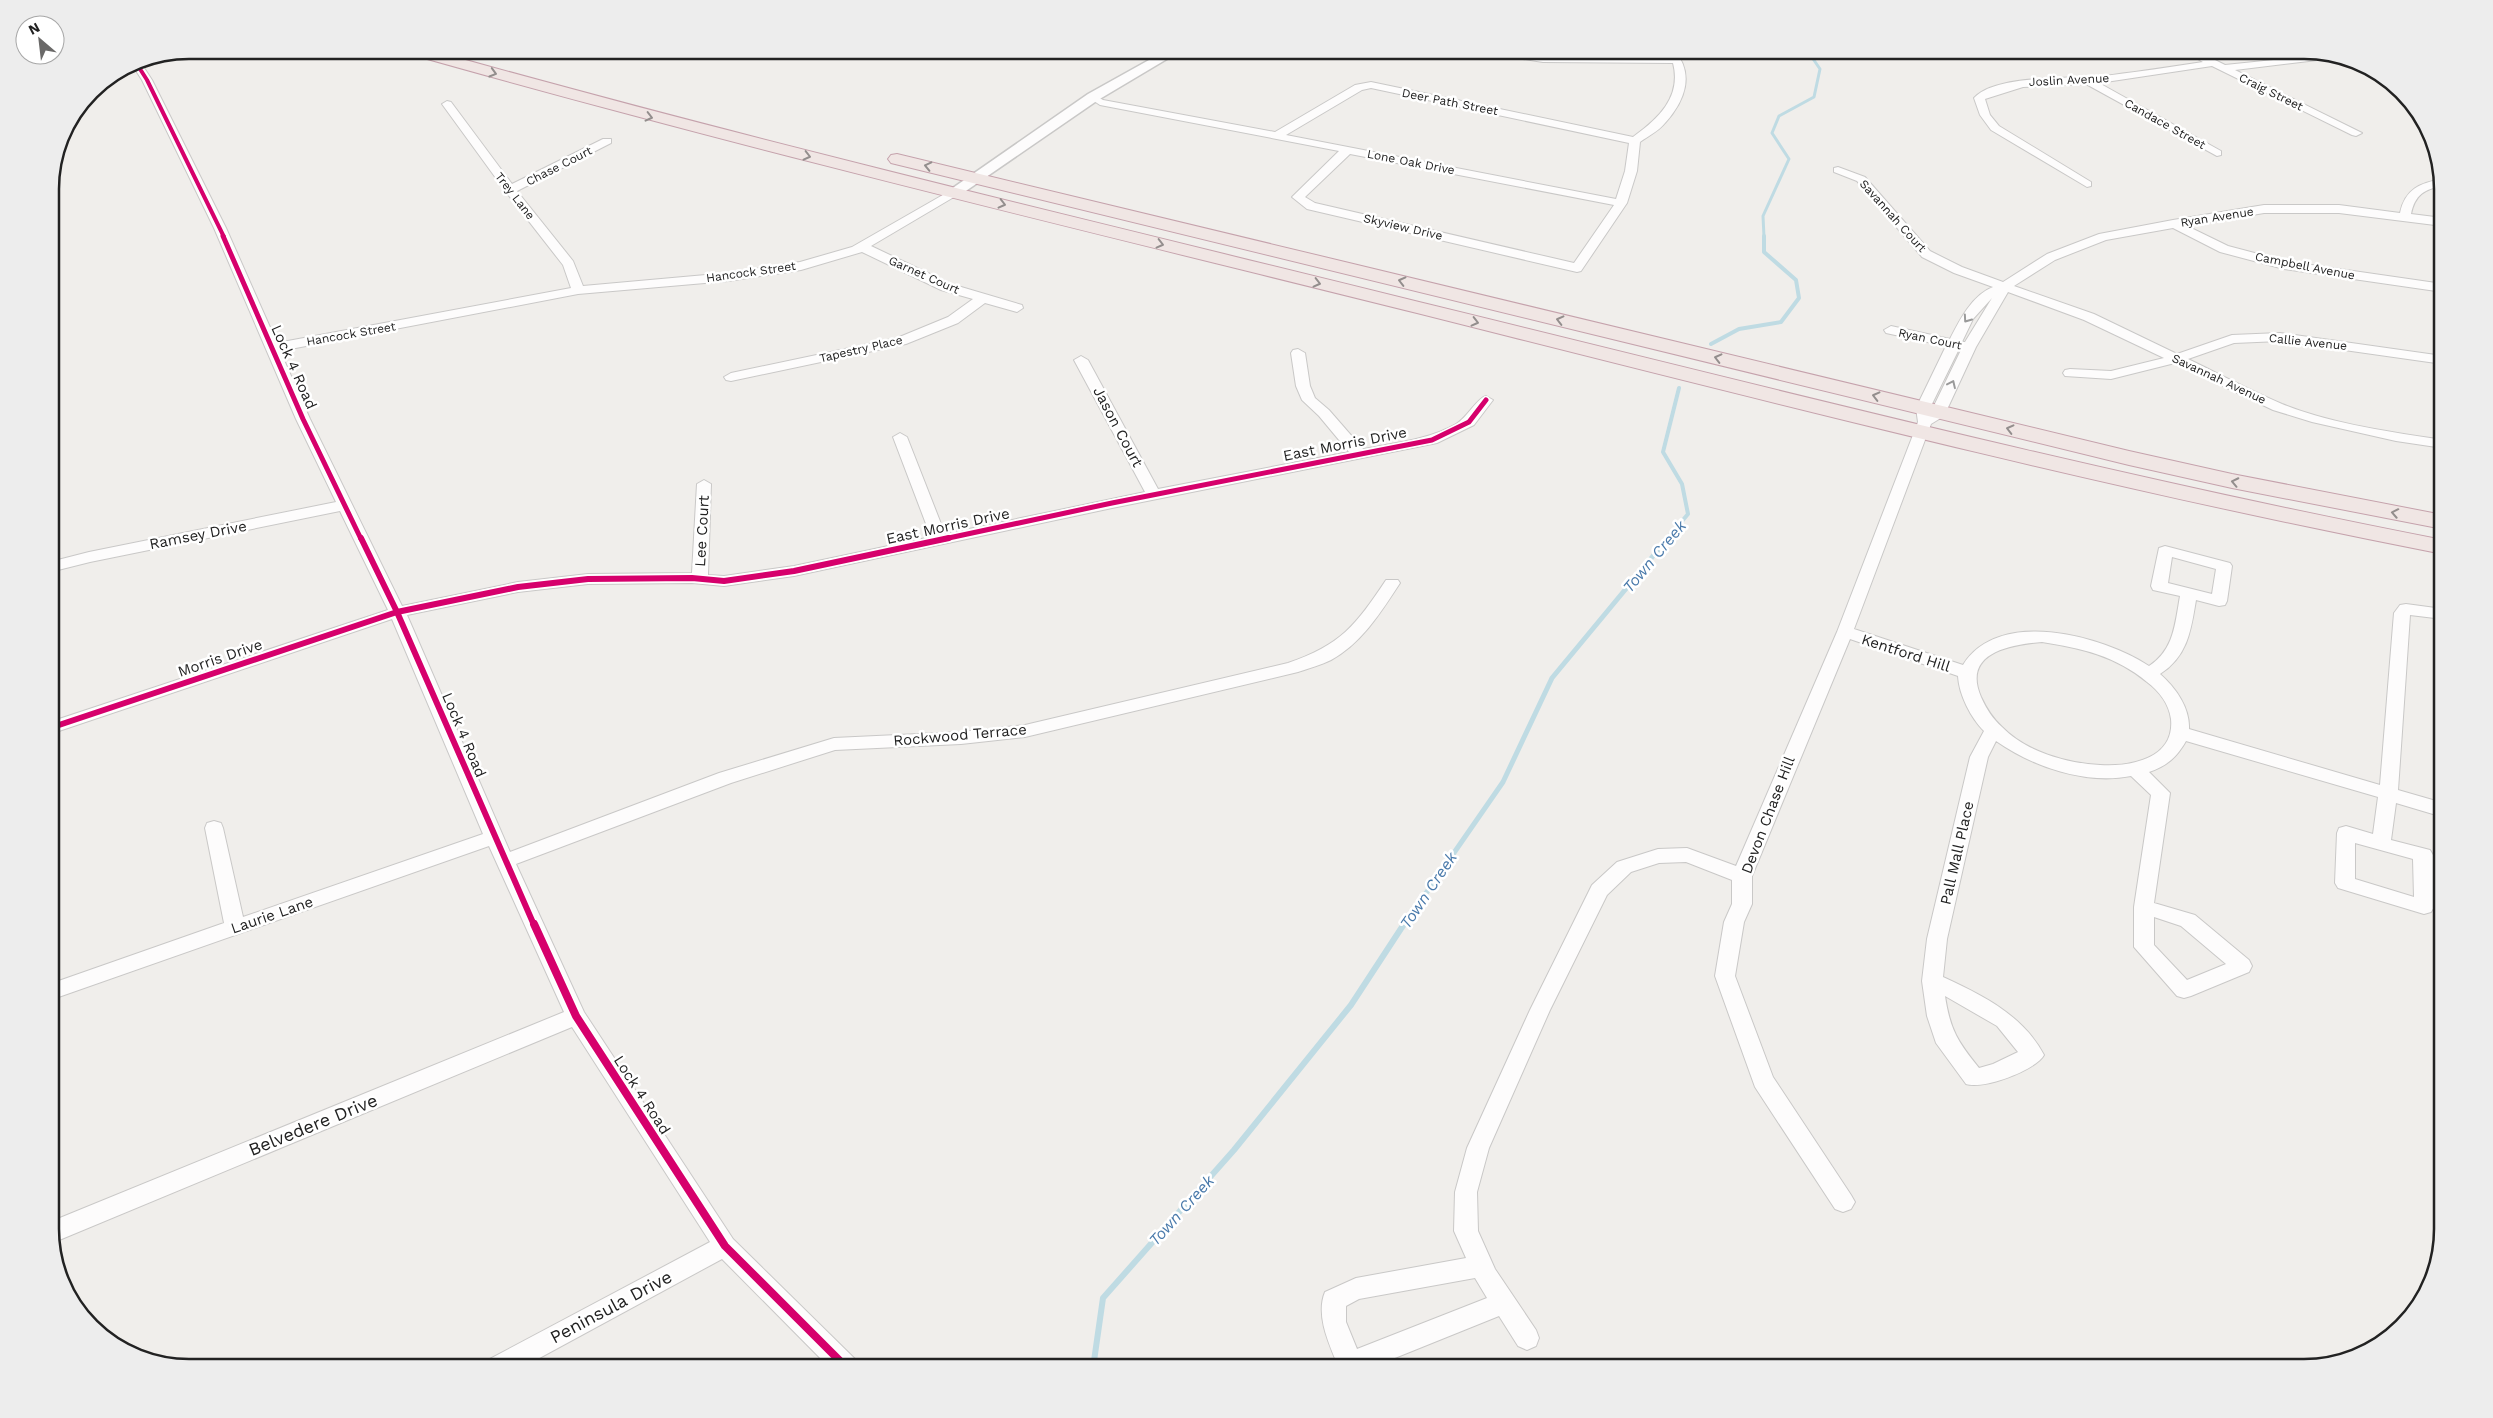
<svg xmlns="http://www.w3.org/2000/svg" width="2493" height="1418" font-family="'Work Sans',sans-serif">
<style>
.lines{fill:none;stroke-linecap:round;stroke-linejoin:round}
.stream-far3{stroke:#bfdbe3;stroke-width:3}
.stream-far2{stroke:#bfdbe3;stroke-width:4}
.stream-far1{stroke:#bfdbe3;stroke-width:5}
.stream{stroke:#bfdbe3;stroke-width:6}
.minor-casing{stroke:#c9c8c7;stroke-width:2}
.tertiary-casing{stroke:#c9c8c7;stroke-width:3}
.trunk-casing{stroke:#c5a2ac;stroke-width:2}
.minor{fill:#fdfcfc;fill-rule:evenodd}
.tertiary{fill:#fdfcfc;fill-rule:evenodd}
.trunk{fill:#f0e6e4;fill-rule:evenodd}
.cycleway-far3-casing{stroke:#fff;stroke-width:5.5}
.cycleway-far2-casing{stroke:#fff;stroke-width:8}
.cycleway-far1-casing{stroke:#fff;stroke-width:9}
.cycleway-casing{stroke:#fff;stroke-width:11}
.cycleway-far3{stroke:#d6006c;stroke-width:4}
.cycleway-far2{stroke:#d6006c;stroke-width:5}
.cycleway-far1{stroke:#d6006c;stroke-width:6}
.cycleway{stroke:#d6006c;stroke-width:8}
.oneway{stroke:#938e8d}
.oneway2{stroke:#9a9a9a}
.labels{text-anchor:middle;stroke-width:5;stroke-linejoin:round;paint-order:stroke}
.far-street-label{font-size:12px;fill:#222;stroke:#fff}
.street-label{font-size:15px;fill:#222;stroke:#fff}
.water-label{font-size:16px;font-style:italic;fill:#4a7aab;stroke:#fff}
.near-street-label{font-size:18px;fill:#222;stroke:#fff}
.rim{fill:none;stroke:#222;stroke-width:2.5}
</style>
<rect width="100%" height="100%" fill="#f0eeeb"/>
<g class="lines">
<path class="stream-far3" d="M1764 237 1763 216 1789 159 1772 133 1779 116 1814 97 1820 69 1807 50"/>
<g class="stream-far2">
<path d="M1711 344 1739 329 1781 322 1799 298 1796 280 1764 252V236"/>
<path d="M1667 539 1688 514 1682 484 1663 452 1679 388"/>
</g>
<path class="stream-far1" d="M1404 925 1503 782 1552 678 1668 538"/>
<path class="stream" d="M1093 1368 1103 1298 1234 1150 1351 1005 1404 924"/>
<g class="minor-casing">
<g id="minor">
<path d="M1479 50H1504L1543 56 1669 57 1663 50H1674C1695 74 1685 101 1665 123 1659 131 1648 136 1640 142L1637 171 1627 203 1581 271 1577 272 1307 209 1292 197 1339 151 1100 105 1088 97 1093 94 1103 100 1275 132 1355 85 1371 82 1633 137C1658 119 1682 97 1673 63L1543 62 1484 53ZM1371 88 1629 143 1625 171 1616 199 1286 135 1362 90ZM1350 154 1614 205 1574 263 1315 203 1305 197Z"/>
<path d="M2182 50H2195L2225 65 2322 55 2334 58 2235 70 2362 133 2356 136 2352 135 2212 66 2099 83 2221 151V155L2217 156 2086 84 2023 87 1985 99 1990 115 1999 126 2091 182V186L2087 187 1991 130 1980 115 1974 98C1996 74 2072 79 2104 76 2137 72 2170 67 2203 62Z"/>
<path d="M139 60 152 80 226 228 277 343 571 288 563 265 506 192 442 104 447 101 451 102 512 184 603 139H611V143L517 191 573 261 583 286 728 273 800 262 852 247 955 188 959 190V194L871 246 951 284 1022 305 1023 308 1017 312 985 303 958 323 906 344 731 381 726 380 724 377 731 373 897 338 948 317 973 299 941 290 862 252 801 270 728 281 578 294 280 351 310 419 402 606 518 582 588 574 692 573 697 484 704 480 711 484 708 575 724 576 794 566 931 537 893 437 900 433 907 437 945 534 1145 492 1074 360 1081 356 1088 360 1158 489 1349 452 1319 416 1302 400 1296 386 1291 353 1293 350 1298 349 1305 353 1310 386 1315 398 1329 410 1363 449C1394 443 1428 440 1456 424 1467 418 1477 398 1486 396L1493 400 1474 425 1437 443 1112 508 794 576 724 586 692 583 588 584 518 592 407 615 510 852 719 773 834 738 961 732 1025 725 1288 663C1341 645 1356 625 1386 580H1398L1400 583C1381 612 1362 643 1331 660 1321 665 1309 668 1298 672L1025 737 961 744 835 750 731 783 516 864 584 1012 733 1239 856 1360 859 1368H830L722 1259 521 1368H485L488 1360 710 1242 572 1027 52 1243 50 1222 564 1012 489 846 50 1000V984L224 923 205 828 207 823 214 821 221 823 223 828 243 917 483 834 392 619 50 734V722L388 610 340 511 90 562 50 572V562L89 552 336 502 296 419 214 228 142 80 131 63Z"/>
<path d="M1838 167 1865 177 1930 251 1962 267 2003 282 2047 254 2099 234 2173 220 2264 205H2339L2400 213C2405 189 2420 183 2442 179L2443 186C2424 189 2415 195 2411 214L2443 218V226L2339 213H2264L2187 226 2228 246 2285 261 2443 284V292L2284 269 2220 252 2173 228 2106 240 2055 260 2014 286 2094 314 2177 354 2232 335 2280 333 2443 356V364L2280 341 2234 343 2188 359C2219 374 2250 390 2282 404 2331 424 2391 432 2443 440V448L2396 441 2312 422 2273 410 2175 363 2111 379 2065 376 2063 373 2065 370 2070 369 2111 371 2164 358 2084 320 2008 292 1976 347 1944 416 1931 424 1854 629 1963 665C1999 607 2103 636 2149 666 2174 650 2175 624 2180 596L2153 590 2151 586 2159 548 2165 546 2230 563 2232 566 2227 601 2225 605 2219 606 2196 600C2191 630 2188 656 2160 674 2176 688 2190 708 2189 729L2380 785 2394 613 2400 605 2406 604 2443 609V619L2410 615 2398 790 2443 803V817L2396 803 2391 840 2430 850 2433 855 2434 907 2431 912 2424 914 2338 888 2335 883 2337 833 2339 828 2346 826 2373 834 2378 797 2186 741C2177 757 2167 766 2149 772L2170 793 2154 903 2195 915 2249 960 2252 966 2249 972 2191 996 2184 998 2177 996 2134 947V907L2151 795 2131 776C2086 785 2033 767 1996 741L1988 757 1947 939 1943 977C1982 995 2023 1015 2044 1055 2036 1070 1983 1090 1966 1084L1936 1043 1927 1016 1922 981 1927 939 1970 757 1984 731C1971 718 1959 695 1958 676L1850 639 1752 876V904L1744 922 1735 976 1773 1077 1851 1195 1855 1202 1851 1209 1843 1212 1835 1209 1755 1087 1715 976 1724 922 1732 904V880L1686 862 1659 863 1631 872 1607 895 1550 1010 1489 1148 1477 1192 1478 1231 1495 1269 1536 1330 1539 1338 1536 1346 1527 1350 1518 1346 1499 1316 1370 1368H1339C1330 1346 1315 1316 1325 1292L1356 1278 1466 1258 1454 1231 1455 1192 1467 1148 1530 1010 1592 885 1617 862 1658 849 1687 848 1736 866 1837 632 1918 422 1916 408 1946 346 1886 333 1884 330 1891 326 1950 339C1959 321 1972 295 1993 287L1954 273 1922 257 1857 181 1834 172V168ZM1992 298 1965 342H1962L1973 319ZM1959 349 1961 350 1930 414V408ZM2172 557 2216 569 2212 594 2168 583ZM2042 642C2081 648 2116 656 2147 682 2159 691 2169 704 2171 719 2175 759 2130 767 2100 765 2067 763 2026 752 2002 727 1992 718 1987 710 1981 697 1962 653 2009 645 2042 642ZM2355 843 2413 859 2414 897 2355 879ZM2154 917 2181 926 2226 964 2187 980 2154 945ZM1945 996 1997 1026 2018 1052 1993 1064 1979 1068C1958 1042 1950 1030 1945 996ZM1475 1278 1487 1298 1357 1349 1346 1322V1306L1359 1299Z"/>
</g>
</g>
<g class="tertiary-casing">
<path id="tertiary" d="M1167 50H1182L1098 100 960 195 955 197 947 192 1088 94Z"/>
</g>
<g class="trunk-casing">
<g id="trunk">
<path d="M404 50H430C757 142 1088 220 1419 302 1759 385 2098 473 2443 540V554C2098 487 1758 399 1417 313 1079 229 741 148 406 53Z"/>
<path d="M897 154 2129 451 2232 474 2443 515V529L2232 488 2129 465 891 163 888 159 891 155Z"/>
</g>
</g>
<use href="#minor" class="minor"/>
<use href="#tertiary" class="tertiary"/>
<use href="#trunk" class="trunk"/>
<g class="cycleway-far3-casing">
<path id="cycleway-far3" d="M135 61 147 80 224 237"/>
</g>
<g class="cycleway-far2-casing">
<g id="cycleway-far2">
<path d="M223 236 303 419 361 539"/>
<path d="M944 539 1112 503 1432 440 1469 422 1486 400"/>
</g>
</g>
<g class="cycleway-far1-casing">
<g id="cycleway-far1">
<path d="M361 538 397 612 534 925"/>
<path d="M50 728 397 612 518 587 588 579 692 578 724 581 794 571 949 538"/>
</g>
</g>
<g class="cycleway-casing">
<path id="cycleway" d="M534 924 576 1016 725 1246 847 1368"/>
</g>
<use href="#cycleway-far3" class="cycleway-far3"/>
<use href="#cycleway-far2" class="cycleway-far2"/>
<use href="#cycleway-far1" class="cycleway-far1"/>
<use href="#cycleway" class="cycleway"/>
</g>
<defs><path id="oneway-chevron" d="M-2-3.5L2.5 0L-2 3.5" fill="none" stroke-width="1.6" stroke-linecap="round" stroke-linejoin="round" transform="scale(1.25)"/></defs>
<g class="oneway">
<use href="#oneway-chevron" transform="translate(493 73) rotate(16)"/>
<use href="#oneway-chevron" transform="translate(649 117) rotate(14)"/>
<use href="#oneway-chevron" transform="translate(807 156) rotate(14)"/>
<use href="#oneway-chevron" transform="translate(928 166) rotate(-167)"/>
<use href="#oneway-chevron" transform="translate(1002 204) rotate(14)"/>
<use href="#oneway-chevron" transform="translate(1160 244) rotate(14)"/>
<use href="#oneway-chevron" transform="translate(1402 281) rotate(-166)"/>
<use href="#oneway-chevron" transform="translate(1317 283) rotate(14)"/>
<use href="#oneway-chevron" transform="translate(1560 320) rotate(-166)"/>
<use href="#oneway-chevron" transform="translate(1475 322) rotate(14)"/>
<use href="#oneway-chevron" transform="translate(1718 358) rotate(-166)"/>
<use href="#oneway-chevron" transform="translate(1876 396) rotate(-166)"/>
<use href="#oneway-chevron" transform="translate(2010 429) rotate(-166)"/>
<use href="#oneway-chevron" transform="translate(2235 482) rotate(-168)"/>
<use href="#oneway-chevron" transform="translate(2395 513) rotate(-169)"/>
</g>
<g class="oneway2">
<use href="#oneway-chevron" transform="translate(1967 319) rotate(125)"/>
<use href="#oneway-chevron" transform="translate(1952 384) rotate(-65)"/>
</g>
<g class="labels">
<g class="far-street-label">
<text transform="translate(2069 80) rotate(-3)" y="4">Joslin Avenue</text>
<text transform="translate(2271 92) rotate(26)" y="4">Craig Street</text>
<text transform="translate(1450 102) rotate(11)" y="4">Deer Path Street</text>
<text transform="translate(2165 124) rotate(29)" y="4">Candace Street</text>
<text transform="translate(1411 162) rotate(11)" y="4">Lone Oak Drive</text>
<text transform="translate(559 166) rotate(-27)" y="4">Chase Court</text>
<text transform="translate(515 196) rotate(52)" y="4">Trey Lane</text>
<text transform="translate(1893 216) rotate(48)" y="4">Savannah Court</text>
<text transform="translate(2217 217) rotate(-9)" y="4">Ryan Avenue</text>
<text transform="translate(1403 227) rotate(13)" y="4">Skyview Drive</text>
<text transform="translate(2305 266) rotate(11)" y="4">Campbell Avenue</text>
<text transform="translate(751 272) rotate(-8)" y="4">Hancock Street</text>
<text transform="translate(924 275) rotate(24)" y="4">Garnet Court</text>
<text transform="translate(351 334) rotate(-10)" y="4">Hancock Street</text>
<text transform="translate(1930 339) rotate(12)" y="4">Ryan Court</text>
<text transform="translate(2308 342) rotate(6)" y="4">Callie Avenue</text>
<text transform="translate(861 349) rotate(-13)" y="4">Tapestry Place</text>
<text transform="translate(2219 379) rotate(25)" y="4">Savannah Avenue</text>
</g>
<g class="street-label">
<text transform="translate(294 367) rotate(66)" y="5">Lock 4 Road</text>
<text transform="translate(1118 427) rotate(62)" y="5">Jason Court</text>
<text transform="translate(1345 444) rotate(-11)" y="5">East Morris Drive</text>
<text transform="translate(948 526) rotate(-12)" y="5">East Morris Drive</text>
<text transform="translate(702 531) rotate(-87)" y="5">Lee Court</text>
<text transform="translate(198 535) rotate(-11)" y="5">Ramsey Drive</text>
<text transform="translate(1906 653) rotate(18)" y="5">Kentford Hill</text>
<text transform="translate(220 658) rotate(-19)" y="5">Morris Drive</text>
<text transform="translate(464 735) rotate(67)" y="5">Lock 4 Road</text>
<text transform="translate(960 735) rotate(-5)" y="5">Rockwood Terrace</text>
<text transform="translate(1768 815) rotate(-69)" y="5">Devon Chase Hill</text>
<text transform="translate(1957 853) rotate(-77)" y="5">Pall Mall Place</text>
<text transform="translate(272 915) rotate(-19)" y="5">Laurie Lane</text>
<text transform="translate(642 1095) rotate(57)" y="5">Lock 4 Road</text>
</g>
<g class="water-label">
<text transform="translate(1654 556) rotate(-50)" y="6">Town Creek</text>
<text transform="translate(1428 890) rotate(-56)" y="6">Town Creek</text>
<text transform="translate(1181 1210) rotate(-48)" y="6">Town Creek</text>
</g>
<g class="near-street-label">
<text transform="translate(313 1125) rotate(-22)" y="6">Belvedere Drive</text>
<text transform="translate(611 1307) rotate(-28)" y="6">Peninsula Drive</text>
</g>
</g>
<path d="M0 0H2493V1418H0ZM189 59H2304A130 130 0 0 1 2434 189V1229A130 130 0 0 1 2304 1359H189A130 130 0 0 1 59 1229V189A130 130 0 0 1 189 59Z" fill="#ededed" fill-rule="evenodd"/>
<path class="rim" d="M189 59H2304A130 130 0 0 1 2434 189V1229A130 130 0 0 1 2304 1359H189A130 130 0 0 1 59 1229V189A130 130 0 0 1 189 59Z"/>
<g transform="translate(40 40) rotate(332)"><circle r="24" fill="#ffffff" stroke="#a7a7a7"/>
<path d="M0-4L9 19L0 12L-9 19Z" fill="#6a6968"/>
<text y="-8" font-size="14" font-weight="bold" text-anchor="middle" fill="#222222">N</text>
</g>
</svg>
